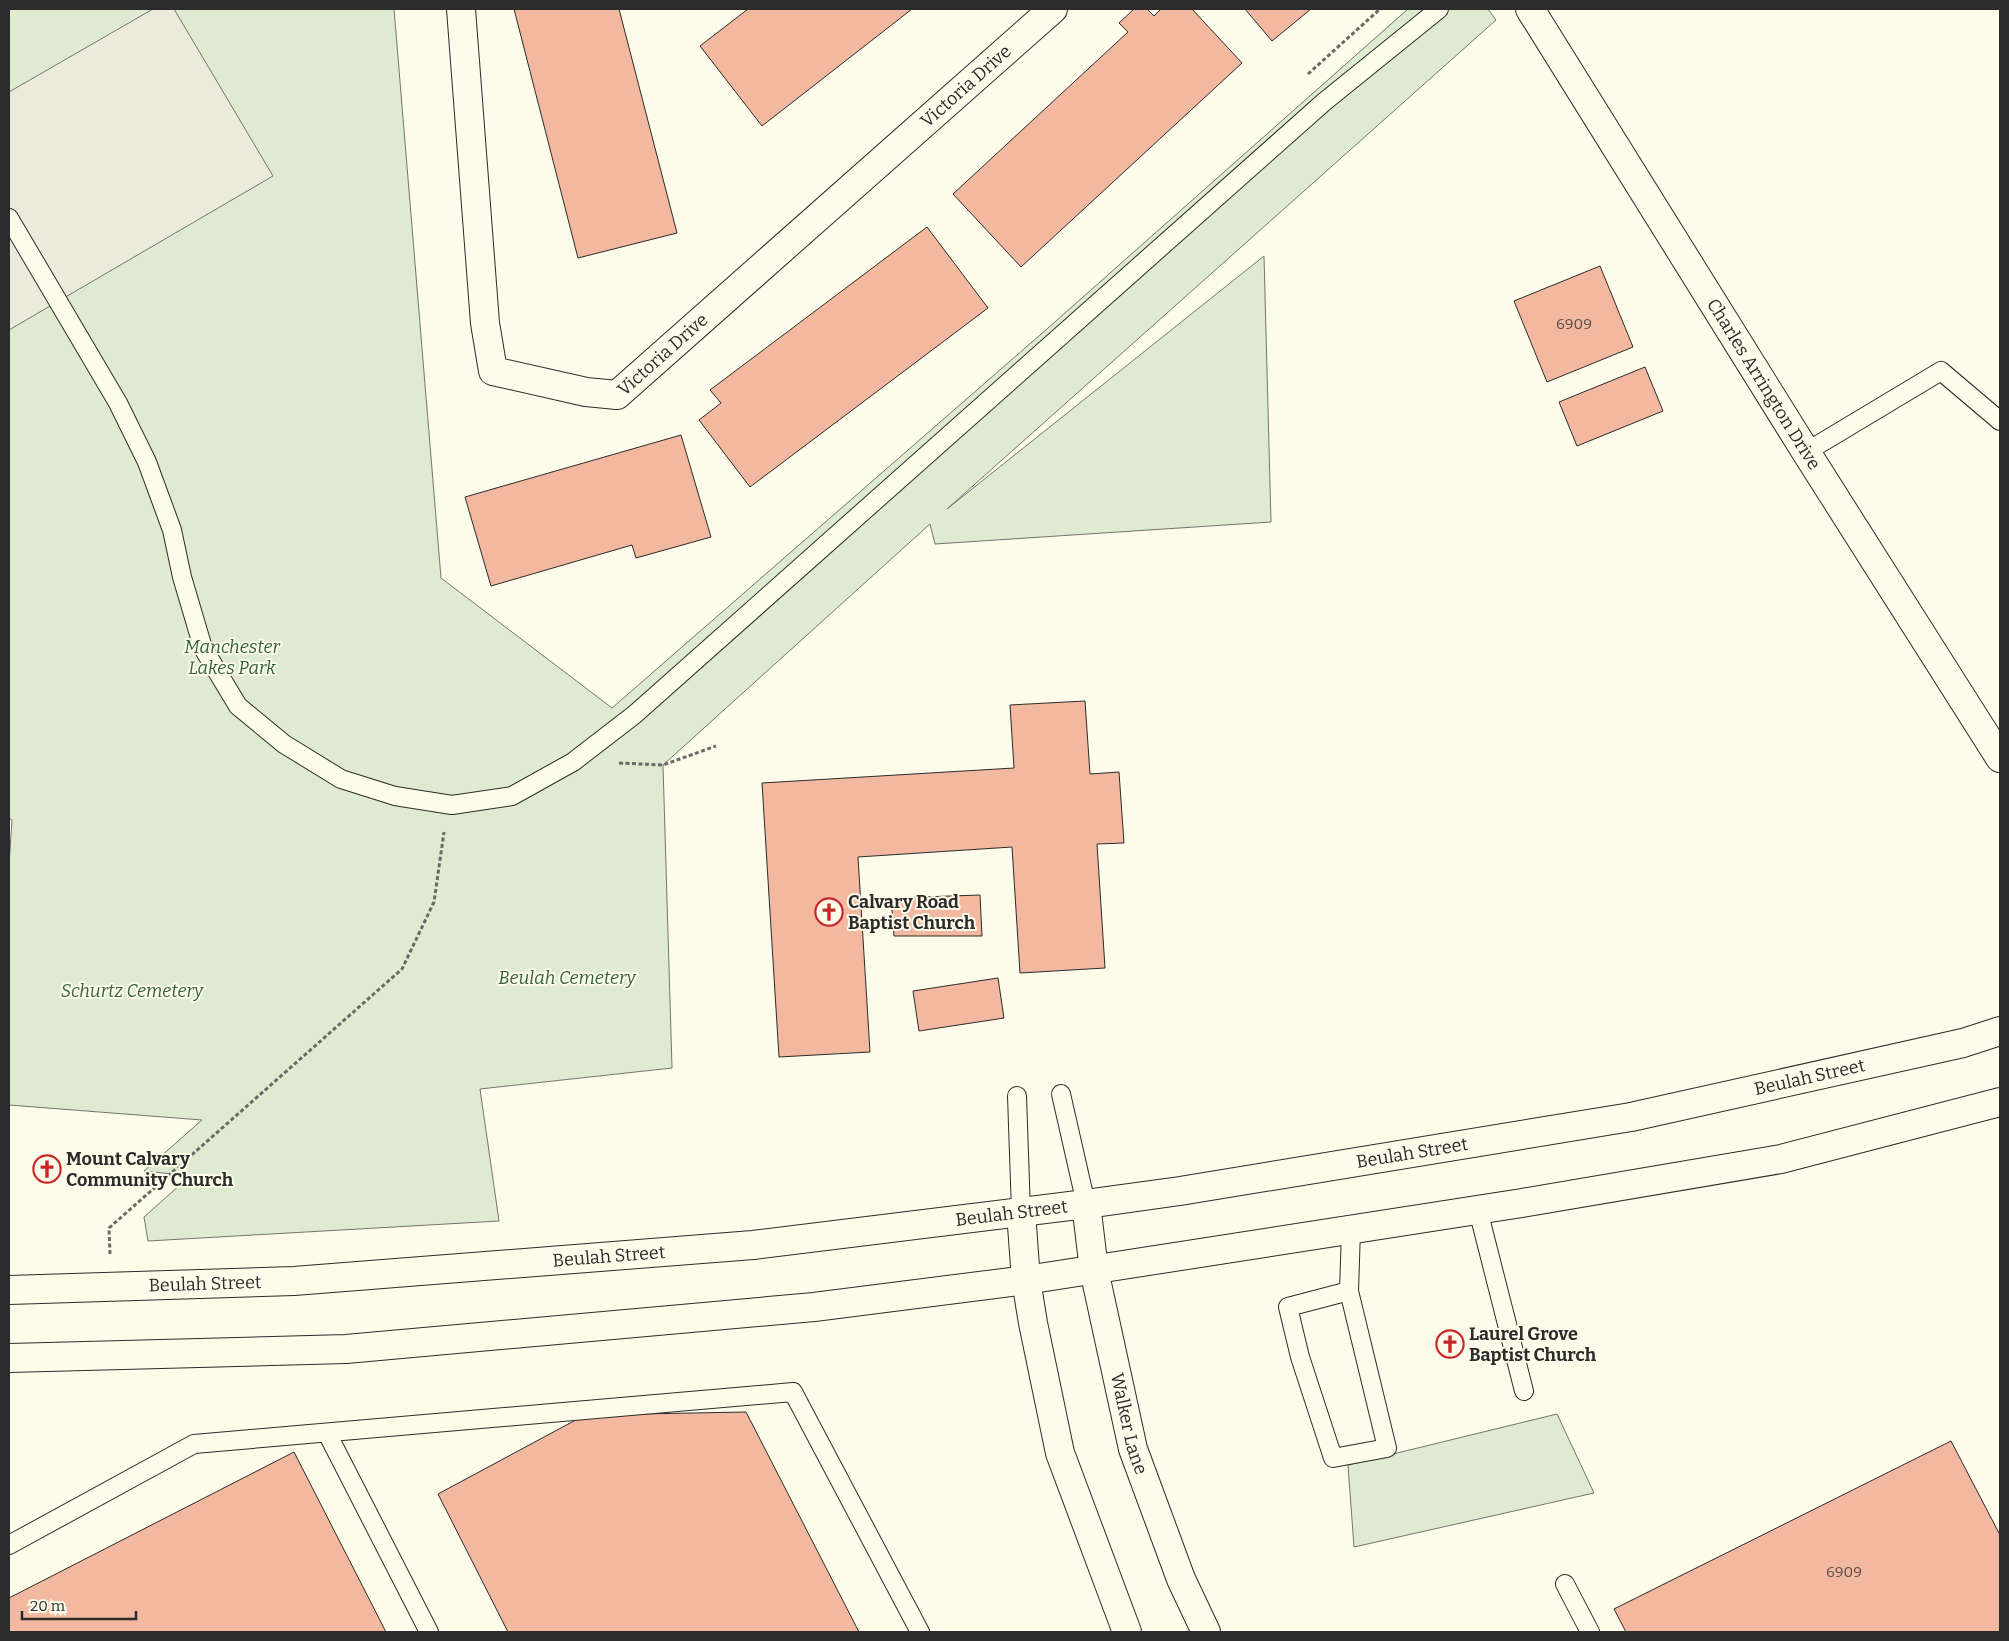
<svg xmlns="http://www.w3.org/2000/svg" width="2009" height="1641" font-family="Bitter,serif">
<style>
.green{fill:#deebd1;stroke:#74746e}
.parking{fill:#eceadb;stroke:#74746e}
.building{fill:#f2b8a0;stroke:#2b2b2b}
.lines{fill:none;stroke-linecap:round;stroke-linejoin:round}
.service-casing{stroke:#2b2b2b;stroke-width:20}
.minor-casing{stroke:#2b2b2b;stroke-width:30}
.tertiary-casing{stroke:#2b2b2b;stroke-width:30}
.secondary-casing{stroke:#2b2b2b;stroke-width:30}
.path{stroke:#6a6964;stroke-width:3;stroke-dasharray:4 2.5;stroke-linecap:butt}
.service{stroke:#fdfbea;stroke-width:18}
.minor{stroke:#fdfbea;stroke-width:28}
.tertiary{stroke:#fdfbea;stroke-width:28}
.secondary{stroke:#fdfbea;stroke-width:28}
.labels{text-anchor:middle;stroke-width:4;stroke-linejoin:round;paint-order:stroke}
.number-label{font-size:15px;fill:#5d4e48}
.street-label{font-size:18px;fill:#2b2b2b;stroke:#fdfbea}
.park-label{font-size:18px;font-style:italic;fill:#34623c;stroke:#fdfbea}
.poi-label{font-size:18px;font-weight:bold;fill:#2b2b2b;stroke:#fdfbea;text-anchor:start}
</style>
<rect width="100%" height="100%" fill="#fdfbea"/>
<g class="green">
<path d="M9 9H394L441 578 612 708 1048 328 1408 9H1488L1496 20 947 509 1264 256 1271 522 935 544 930 524 663 765 672 1068 480 1089 499 1221 148 1241 144 1217 190 1176 144 1171 202 1120 9 1105V866L12 820 9 818Z"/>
<path d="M1557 1414 1594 1493 1354 1547 1348 1465Z"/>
</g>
<path class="parking" d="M153 9H174L273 176 9 330V92Z"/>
<g class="building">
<path d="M514 9H619L677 233 578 258Z"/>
<path d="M748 9H912L762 126 700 46Z"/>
<path d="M1134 9H1147L1154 16 1161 9H1192L1242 63 1021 267 953 194 1128 32 1119 23Z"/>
<path d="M1245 9H1311L1272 41Z"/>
<path d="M927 227 988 308 750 487 699 420 721 403 710 390Z"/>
<path d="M1600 266 1633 347 1547 382 1514 301Z"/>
<path d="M1645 367 1663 411 1577 446 1559 402Z"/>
<path d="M681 435 711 537 636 558 632 545 491 586 465 497Z"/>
<path d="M1085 701 1090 774 1119 772 1124 843 1097 844 1105 968 1020 973 1012 847 858 857 870 1052 779 1057 762 783 1014 768 1010 705Z"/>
<path d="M980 895 982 936H894L891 898Z"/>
<path d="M998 978 1004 1018 919 1031 913 991Z"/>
<path d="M746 1412 859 1632H508L438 1494 585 1415Z"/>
<path d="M1951 1441 2000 1535V1632H1626L1614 1609Z"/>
<path d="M294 1452 386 1632H9V1598Z"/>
</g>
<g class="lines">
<g class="service-casing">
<g id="service">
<path d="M9 218 118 403 147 462 172 530 182 577 203 648 238 706 284 744 341 779 395 796 452 805 512 796 573 762 634 715 1324 102 1439 9"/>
<path d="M1806 452 1941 371 2000 421"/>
<path d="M1061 1094 1086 1204"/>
<path d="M1017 1096 1021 1212"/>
<path d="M1478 1210 1524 1391"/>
<path d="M1349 1291 1288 1307 1300 1357 1333 1458 1387 1448 1349 1291 1351 1230"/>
<path d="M327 1433 429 1632"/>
<path d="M9 1545 194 1444 793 1392 920 1632"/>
<path d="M1565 1584 1590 1632"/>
</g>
</g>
<g class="minor-casing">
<g id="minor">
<path id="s1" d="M461 9 485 323 493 371 586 392 617 395 1053 9"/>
<path id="s2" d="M1530 9 1806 452 2000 758"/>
</g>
</g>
<g class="tertiary-casing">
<g id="tertiary">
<path id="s3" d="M1086 1204 1094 1270 1133 1449 1181 1579 1206 1632"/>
<path d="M1021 1212 1026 1280 1033 1323 1060 1453 1127 1632"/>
</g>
</g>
<g class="secondary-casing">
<g id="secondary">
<path id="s4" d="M9 1290 294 1281 753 1245 1086 1204 1180 1191 1631 1117 1963 1043 2000 1031"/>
<path d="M9 1358 346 1349 814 1307 1026 1280 1522 1203 1781 1159 2000 1102"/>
</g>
</g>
<g class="path">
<path d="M1308 74 1380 9"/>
<path d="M619 763 663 765 716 746"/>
<path d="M110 1254 109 1228 402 969 434 902 444 832"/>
</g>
<use href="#service" class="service"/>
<use href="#minor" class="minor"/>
<use href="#tertiary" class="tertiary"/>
<use href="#secondary" class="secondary"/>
</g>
<defs>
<g id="church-ring" transform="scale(1.4375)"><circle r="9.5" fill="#fdfbea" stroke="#c62828" stroke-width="1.5"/><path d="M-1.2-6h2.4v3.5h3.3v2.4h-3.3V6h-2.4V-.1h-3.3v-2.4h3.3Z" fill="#c62828"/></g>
</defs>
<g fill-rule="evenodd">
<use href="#church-ring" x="829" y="912"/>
<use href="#church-ring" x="47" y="1169"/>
<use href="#church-ring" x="1450" y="1344"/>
</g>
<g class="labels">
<g class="number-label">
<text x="1574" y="329">6909</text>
<text x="1844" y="1577">6909</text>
</g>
<g class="street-label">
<text dy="6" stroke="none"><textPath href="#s1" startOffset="956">Victoria Drive</textPath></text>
<text dy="6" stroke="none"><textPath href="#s1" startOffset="551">Victoria Drive</textPath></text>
<text dy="6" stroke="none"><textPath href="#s2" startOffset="442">Charles Arrington Drive</textPath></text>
<text dy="6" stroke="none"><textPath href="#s4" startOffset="1816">Beulah Street</textPath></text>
<text dy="6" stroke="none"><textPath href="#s4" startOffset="1411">Beulah Street</textPath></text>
<text dy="6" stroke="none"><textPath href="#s4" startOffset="1006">Beulah Street</textPath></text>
<text dy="6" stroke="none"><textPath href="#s4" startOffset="601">Beulah Street</textPath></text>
<text dy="6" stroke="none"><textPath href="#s4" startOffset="196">Beulah Street</textPath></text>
<text dy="6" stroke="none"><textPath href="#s3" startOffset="224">Walker Lane</textPath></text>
</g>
<g class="park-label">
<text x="232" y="653">Manchester<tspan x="232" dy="21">Lakes Park</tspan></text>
<text x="567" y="984">Beulah Cemetery</text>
<text x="132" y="997">Schurtz Cemetery</text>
</g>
<g class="poi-label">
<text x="848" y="908">Calvary Road<tspan x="848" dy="21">Baptist Church</tspan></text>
<text x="66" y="1165">Mount Calvary<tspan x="66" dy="21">Community Church</tspan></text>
<text x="1469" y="1340">Laurel Grove<tspan x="1469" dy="21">Baptist Church</tspan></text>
</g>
</g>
<rect width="2009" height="1641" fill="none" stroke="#2b2b2b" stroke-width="20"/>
<path d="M22 1611v8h114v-8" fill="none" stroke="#2b2b2b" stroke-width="2.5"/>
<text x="30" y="1611" font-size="15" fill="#2b2b2b" stroke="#fdfbea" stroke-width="4" paint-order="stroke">20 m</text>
</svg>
